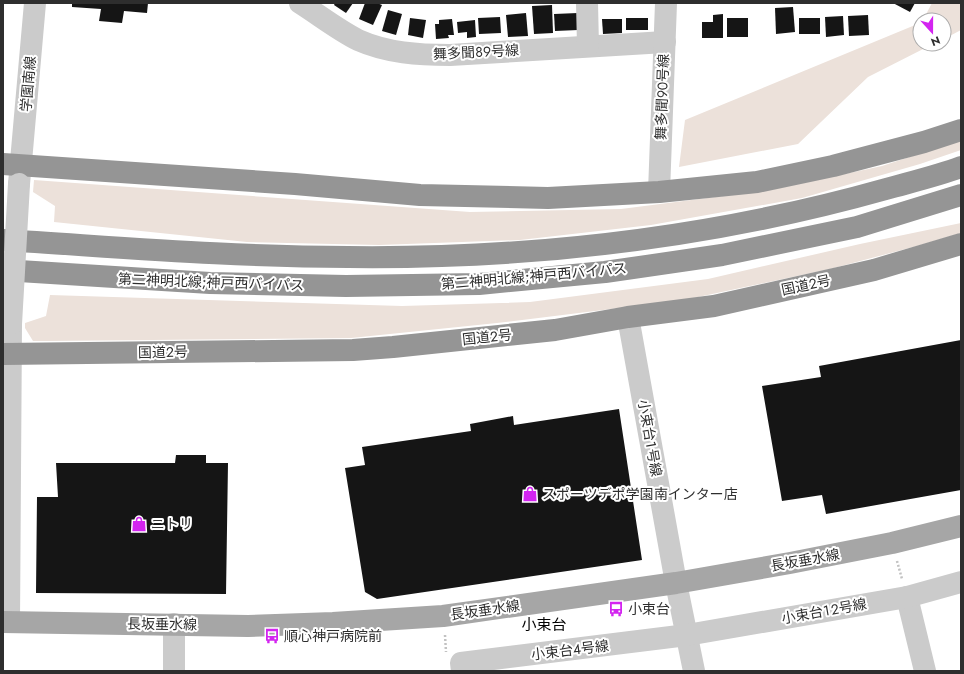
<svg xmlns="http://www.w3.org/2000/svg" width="964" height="674" font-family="Jost,'Noto Sans JP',sans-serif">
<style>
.green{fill:#ece1da}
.building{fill:#151515}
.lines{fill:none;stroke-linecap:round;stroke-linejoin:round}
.path{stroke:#c2c2c2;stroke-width:2.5;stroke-dasharray:2 2;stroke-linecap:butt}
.minor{stroke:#cbcbcb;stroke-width:22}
.major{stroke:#a6a6a6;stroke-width:22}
.highway{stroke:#959595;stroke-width:22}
.minor-bridge{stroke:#cbcbcb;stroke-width:22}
.labels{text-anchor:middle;stroke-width:4;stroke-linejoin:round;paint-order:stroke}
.street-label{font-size:14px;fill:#2e2e2e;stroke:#fff}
.poi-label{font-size:14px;fill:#2e2e2e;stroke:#fff;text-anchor:start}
.neighbourhood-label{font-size:15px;fill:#000;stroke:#fff}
</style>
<rect width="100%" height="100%" fill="#fff"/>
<g class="green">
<path d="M932 3H961V30L944 39V20H923Z"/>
<path d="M920 23V44H933L868 77 798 144 679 167 685 120Z"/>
<path d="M961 140V150L920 164 802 198 651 225 520 240 379 245 247 242 54 222 55 206 33 192 34 180 470 212 621 209 770 190 882 166Z"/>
<path d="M961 223V233L917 246 830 269 684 300 497 323 351 338 47 341H33L25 328V323L46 316 50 295 402 306 530 302 708 279 860 244Z"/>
</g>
<g class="building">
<path d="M72 3H148L147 13 124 11 122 23 99 21 101 9 72 7Z"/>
<path d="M335 3H353L346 13 334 5Z"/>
<path d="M365 3H377L382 5 373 25 359 19Z"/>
<path d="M893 3H915L910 12Z"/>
<path d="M552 5 553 33 534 34 532 6Z"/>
<path d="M793 7 795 32 776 34 775 8Z"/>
<path d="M388 10 402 14 396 35 382 31Z"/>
<path d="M526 13 528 36 508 37 506 15Z"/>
<path d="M578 13V30L555 31 554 14Z"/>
<path d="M723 14V38H702V22H713V15Z"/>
<path d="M868 15 869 35 849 36 848 16Z"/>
<path d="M843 16 844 35 826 37 825 17Z"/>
<path d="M500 17 501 33 479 34 478 18Z"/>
<path d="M410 18 426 20 423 38 408 35Z"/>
<rect x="626" y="18" width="22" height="12"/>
<rect x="727" y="18" width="21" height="19"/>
<rect x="799" y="18" width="21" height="16"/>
<path d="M452 19 454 35H448L449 38 436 39 435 24H439V20Z"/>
<path d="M602 19H622V33L603 34Z"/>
<path d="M475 20 476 37 467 38V32L458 33 457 22Z"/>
<path d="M961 340V490L826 514 822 495 782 501 762 386 821 377 819 366Z"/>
<path d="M619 409 642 560 377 599 365 592 345 468 365 465 362 447 471 431 470 424 513 416 514 425Z"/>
<path d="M176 455H206V463H228L226 594 36 593 37 497H58L56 463H175Z"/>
</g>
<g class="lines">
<g class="path">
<path d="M897 561 902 579"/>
<path d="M445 635 446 652"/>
</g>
<g class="minor">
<path d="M300 3C319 15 338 30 358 40 387 53 419 55 450 55L665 42"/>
<path d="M587 3 588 46"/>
<path d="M19 184 35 3"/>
<path d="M659 192 666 3"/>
<path d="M628 317 676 583 694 671"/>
<path d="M907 597 925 671"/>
<path d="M9 622 11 324"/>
<path d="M174 671V624"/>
<path d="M462 671 461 663 687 635 907 597 961 582"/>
</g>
<path class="major" d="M3 622 248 626 333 623 443 616 676 583 790 563 892 543 961 526"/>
<g class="highway">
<path d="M3 164 295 184 420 195 548 198 659 192 757 182 833 166 924 142 961 130"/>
<path d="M3 240C118 247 233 257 348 257 529 259 712 238 886 189 911 182 937 176 961 167"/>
<path d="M3 270 210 283 346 286 479 284 605 272 722 255 857 227 961 195"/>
<path d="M3 354 353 350 393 347 555 330 628 317 714 306 874 270 961 244"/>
</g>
<path class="minor-bridge" d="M11 324 19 184"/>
</g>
<defs>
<g id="shop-bare" transform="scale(1.2)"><path d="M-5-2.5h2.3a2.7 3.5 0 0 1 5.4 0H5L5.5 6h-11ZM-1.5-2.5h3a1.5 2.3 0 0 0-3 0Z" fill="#d324f0" stroke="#fff" stroke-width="2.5" paint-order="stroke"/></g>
<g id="bus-bare" transform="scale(1.2)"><path d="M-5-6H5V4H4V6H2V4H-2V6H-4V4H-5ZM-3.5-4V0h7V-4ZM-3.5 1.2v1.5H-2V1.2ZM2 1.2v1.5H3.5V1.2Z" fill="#d324f0" stroke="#fff" stroke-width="2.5" paint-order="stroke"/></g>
</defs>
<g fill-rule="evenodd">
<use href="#shop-bare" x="530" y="494"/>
<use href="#shop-bare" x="139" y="524"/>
<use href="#bus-bare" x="616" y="609"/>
<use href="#bus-bare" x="272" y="636"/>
</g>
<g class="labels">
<g class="street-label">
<text transform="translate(476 52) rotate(-3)" y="5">舞多聞８９号線</text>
<text transform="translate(28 84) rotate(-85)" y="5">学園南線</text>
<text transform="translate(662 97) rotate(-88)" y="5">舞多聞９０号線</text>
<text transform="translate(534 276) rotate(-5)" y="5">第二神明北線;神戸西バイパス</text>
<text transform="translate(211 282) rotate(2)" y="5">第二神明北線;神戸西バイパス</text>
<text transform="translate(806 285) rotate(-12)" y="5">国道2号</text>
<text transform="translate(487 337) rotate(-6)" y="5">国道2号</text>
<text transform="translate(163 352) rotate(-1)" y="5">国道2号</text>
<text transform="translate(650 438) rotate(80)" y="5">小束台１号線</text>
<text transform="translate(805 560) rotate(-10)" y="5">長坂垂水線</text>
<text transform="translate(485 610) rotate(-8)" y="5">長坂垂水線</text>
<text transform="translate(824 611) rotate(-10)" y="5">小束台１２号線</text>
<text transform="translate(162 624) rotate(1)" y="5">長坂垂水線</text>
<text transform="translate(570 650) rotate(-7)" y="5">小束台４号線</text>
</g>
<g class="poi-label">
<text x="542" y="499">スポーツデポ学園南インター店</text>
<text x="151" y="529">ニトリ</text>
<text x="628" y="614">小束台</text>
<text x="284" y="641">順心神戸病院前</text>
</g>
<g class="neighbourhood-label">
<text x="544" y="630">小束台</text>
</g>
</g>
<rect width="964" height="674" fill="none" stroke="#2e2e2e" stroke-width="8"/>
<g transform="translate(932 32) rotate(159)"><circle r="19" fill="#ffffff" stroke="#ababab"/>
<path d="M0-3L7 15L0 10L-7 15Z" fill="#d324f0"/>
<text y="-6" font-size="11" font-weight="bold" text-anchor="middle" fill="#2e2e2e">N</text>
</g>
</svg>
